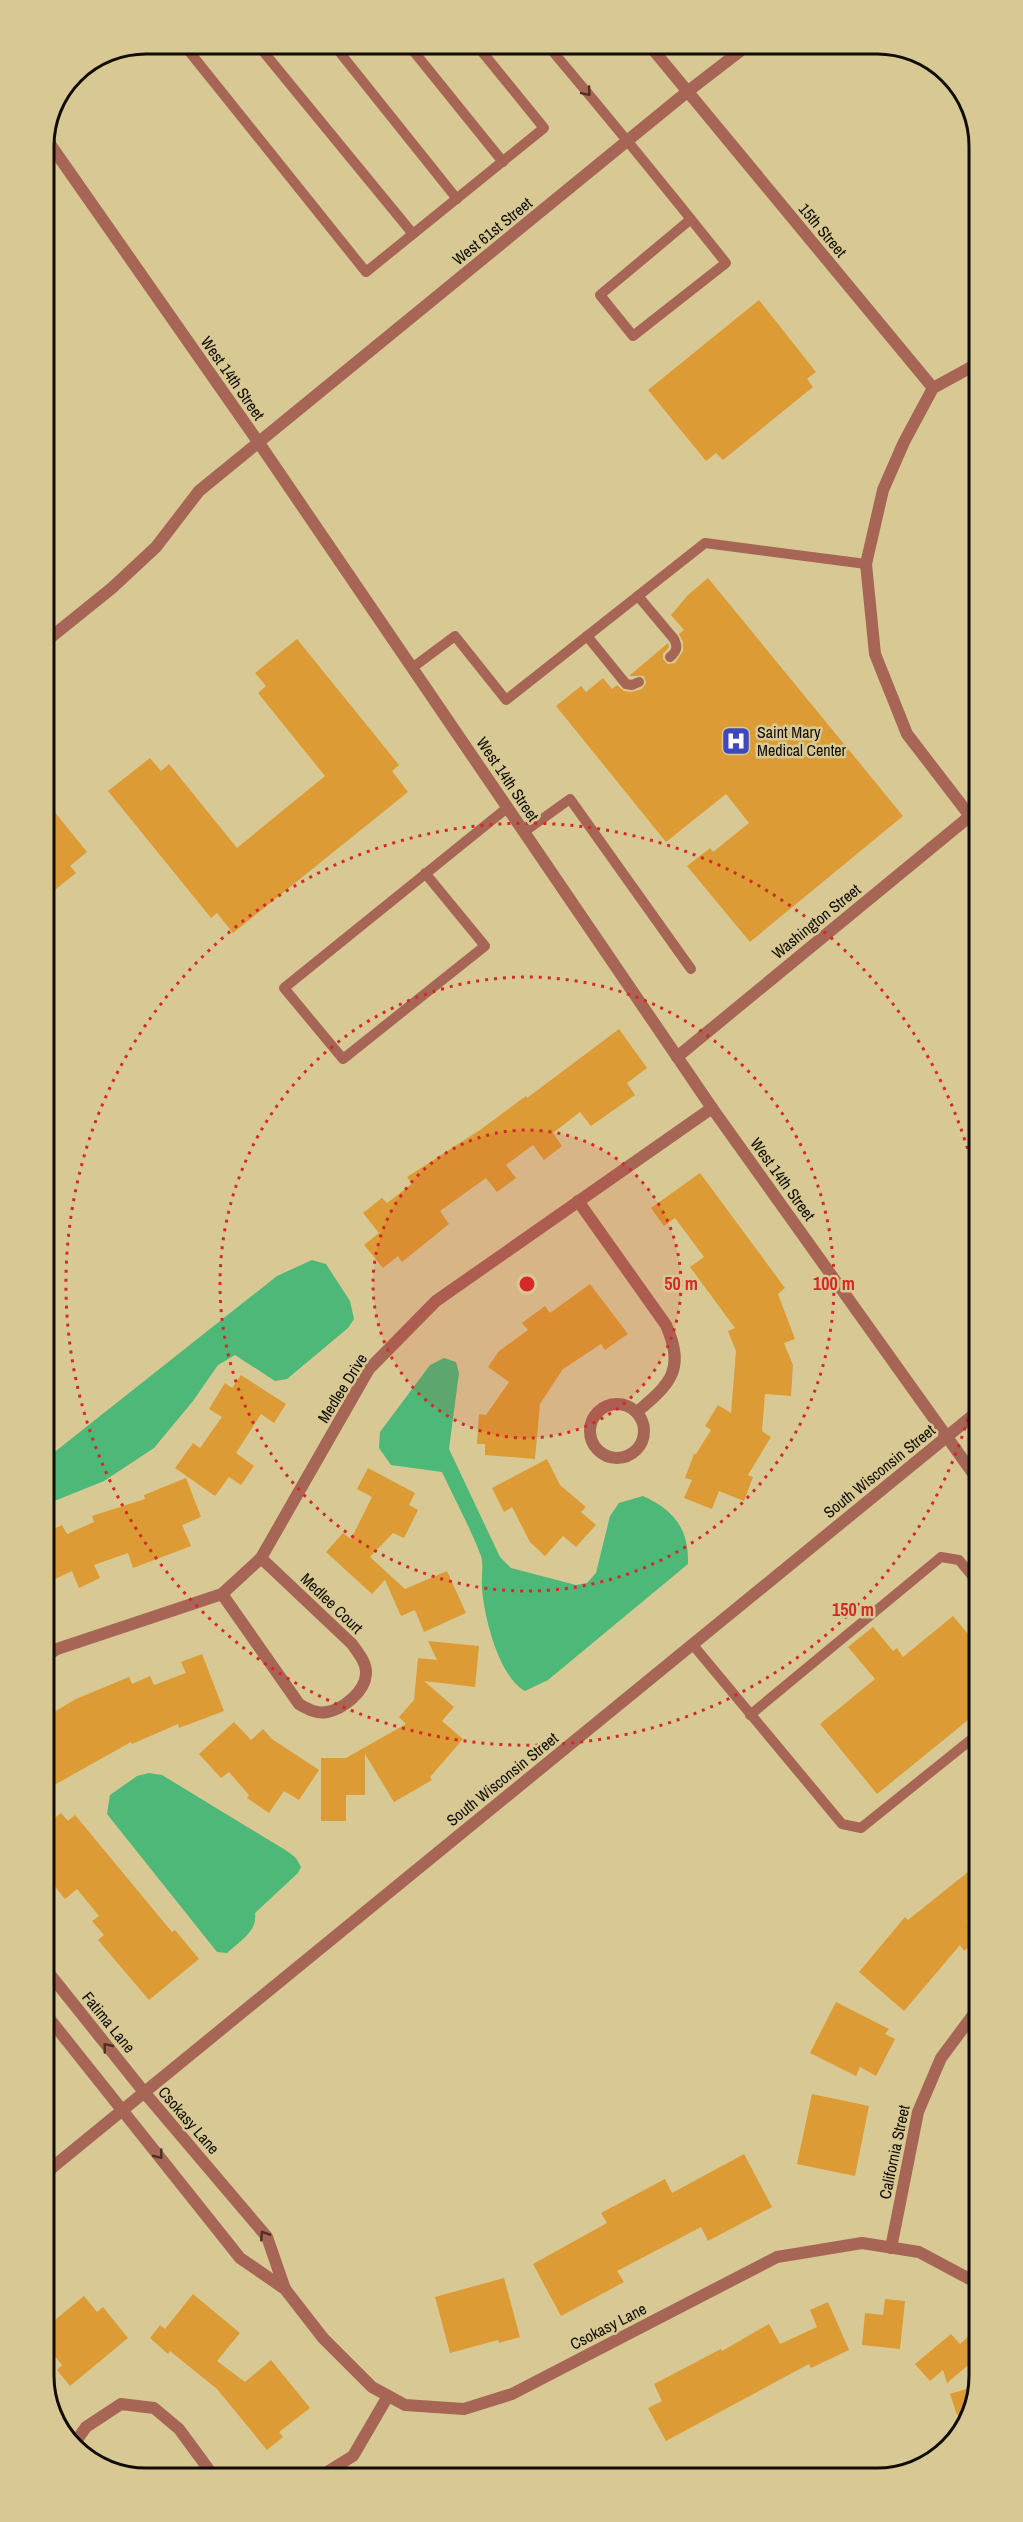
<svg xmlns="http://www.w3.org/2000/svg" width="1023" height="2522" font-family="'Archivo Narrow',sans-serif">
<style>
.water{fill:#4db877}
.building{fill:#dc9b34}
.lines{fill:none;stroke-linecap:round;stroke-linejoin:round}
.service{stroke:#a76556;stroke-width:10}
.minor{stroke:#a76556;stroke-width:12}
.tertiary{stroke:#a76556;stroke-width:12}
.oneway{stroke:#4d3022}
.ring{fill:none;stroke:#d62828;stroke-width:3;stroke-dasharray:3 6}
.labels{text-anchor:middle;stroke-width:5;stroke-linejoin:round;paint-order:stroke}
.street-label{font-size:16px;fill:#110c00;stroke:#d8c994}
.poi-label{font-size:16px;fill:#110c00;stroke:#d8c994;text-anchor:start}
.rim{fill:none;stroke:#110c00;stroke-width:3}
.centre{fill:#d62828;stroke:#d8c994;stroke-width:3}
.ring-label{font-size:18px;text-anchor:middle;font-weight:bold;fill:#d62828;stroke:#d8c994;stroke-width:5;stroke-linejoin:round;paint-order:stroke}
</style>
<rect width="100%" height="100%" fill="#d8c994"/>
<g class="water">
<path d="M312 1260 326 1264 350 1301 354 1319 348 1328 287 1379 275 1381 235 1355 218 1365 193 1401 154 1448 104 1481 47 1504V1458L277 1276Z"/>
<path d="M444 1358 456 1362 459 1373 449 1449 500 1557 511 1568 576 1585 587 1583 596 1573 610 1516 619 1503 643 1496C674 1510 689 1529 688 1564L548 1680 525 1691C499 1677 484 1617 482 1588 481 1578 484 1565 481 1556 470 1527 455 1500 442 1472L391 1465 379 1448 380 1432 430 1365Z"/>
<path d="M149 1773 162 1775 287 1851 296 1858 301 1867 298 1873 255 1913C258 1931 239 1942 227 1953L217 1952 107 1814 110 1795 137 1776Z"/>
</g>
<g class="building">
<path d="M759 300 816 372 807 379 813 387 723 460 716 453 706 461 648 390Z"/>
<path d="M708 578 903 816 750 942 687 866 710 848 713 852 749 823 726 794 666 842 556 706 581 686 586 692 603 678 612 689 617 685 624 691 631 692 642 689 646 683 644 676H629L668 643 669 647 663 654V659L668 664 675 663 683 651V642L679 634 684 630 671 615 688 595Z"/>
<path d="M297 639 399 765 392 771 408 792 233 933 217 913 211 918 108 791 150 758 161 771 169 764 237 848 325 776 258 693 266 686 255 673Z"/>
<path d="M45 800 87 852 70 866 76 873 45 898Z"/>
<path d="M619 1029 647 1068 627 1083 635 1095 591 1126 580 1112 553 1133 562 1146 544 1160 533 1145 506 1165 516 1178 497 1192 486 1178 440 1211 449 1224 402 1262 398 1256 383 1268 364 1245 379 1233 363 1213 382 1198 387 1203 412 1184 407 1177 480 1130 526 1096 527 1098Z"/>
<path d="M700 1173 785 1288 778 1294 795 1339 784 1343 793 1365 791 1396 765 1394 762 1431 771 1437 748 1475 753 1477 744 1501 719 1491 712 1509 684 1498 692 1480 685 1478 694 1454H696L711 1430 705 1426 718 1405 731 1413 736 1351 728 1331 735 1328 690 1267 704 1257 675 1218 664 1226 651 1208Z"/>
<path d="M590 1284 628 1334 605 1350 601 1344 563 1369 540 1404 535 1459 485 1455V1444H477L479 1414 486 1415 509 1382 488 1367 499 1351 528 1330 522 1323 545 1306 550 1313Z"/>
<path d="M241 1375 286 1404 274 1423 261 1414 236 1453 254 1466 241 1485 229 1477 215 1496 175 1468 193 1443 200 1448 222 1417 209 1409 225 1383 232 1388Z"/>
<path d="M547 1459 560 1485 586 1507 581 1512 596 1525 576 1547 563 1536 545 1556 530 1542 512 1507 504 1512 492 1488Z"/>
<path d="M368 1468 415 1493 409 1505 418 1510 404 1538 393 1533 370 1557 405 1589 447 1571 466 1613 424 1632 415 1610 401 1616 385 1580 372 1594 326 1552 343 1533 351 1539 372 1497 357 1489Z"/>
<path d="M186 1478 201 1517 182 1525 191 1546 133 1568 128 1553 94 1565 100 1578 79 1588 72 1571 53 1580 47 1568V1532L62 1525 67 1534 94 1522 92 1516 145 1499 144 1495Z"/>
<path d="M953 1616 978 1646V1712L877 1794 820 1724 875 1679 848 1647 873 1627 893 1651 897 1648 903 1657Z"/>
<path d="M428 1641 479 1646 475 1687 424 1681 454 1707 442 1721 463 1739 430 1777 432 1780 394 1802 365 1754V1795H346V1821H321V1758H346L406 1724 399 1717 414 1700 418 1658 437 1660Z"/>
<path d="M202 1654 224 1711 179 1728 178 1724 132 1744 131 1742 47 1789V1716L76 1699 129 1677 132 1684 150 1676 154 1685 186 1673 181 1662Z"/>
<path d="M234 1722 251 1740 263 1729 272 1739 319 1770 299 1800 284 1791 269 1813 247 1798 249 1795 229 1772 221 1778 199 1754Z"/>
<path d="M61 1813 68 1821 75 1815 172 1932 175 1930 199 1959 149 2000 98 1940 104 1935 92 1921 99 1916 77 1889 65 1899 48 1878 47 1824Z"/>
<path d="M978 1864V1911L967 1921 978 1935V1940L964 1951 960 1945 904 2011 859 1972 905 1917 908 1920Z"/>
<path d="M836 2002 889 2029 885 2034 895 2039 876 2076 860 2067 856 2076 810 2053Z"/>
<path d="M812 2094 869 2106 855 2176 797 2164Z"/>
<path d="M744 2154 772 2207 708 2241 701 2227 617 2271 624 2282 561 2316 533 2264 607 2223 601 2213 665 2179 672 2193Z"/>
<path d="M504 2278 520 2337 499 2343 498 2340 450 2353 435 2297Z"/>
<path d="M193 2294 240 2333 217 2361 245 2382 271 2360 310 2408 279 2432 283 2437 267 2450 217 2389 170 2351 168 2354 150 2338 160 2325 165 2329Z"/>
<path d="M84 2296 97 2312 103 2307 128 2338 70 2386 57 2370 62 2365 49 2349V2325Z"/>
<path d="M885 2299 905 2301 900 2349 862 2345 865 2313 883 2315Z"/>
<path d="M828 2302 849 2350 811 2368 809 2364 666 2441 648 2408 662 2401 654 2384 721 2349 722 2351 769 2324 780 2344 817 2327 810 2310Z"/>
<path d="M951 2334 960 2344 970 2335 979 2347V2356L947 2383 943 2370 930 2381 915 2364Z"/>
<path d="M976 2386 968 2411 957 2415 950 2394Z"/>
</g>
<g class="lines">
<g class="service">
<path d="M549 47C609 118 668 190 726 263L633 336 600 295 691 219"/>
<path d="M411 48 503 162"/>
<path d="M337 49 457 199"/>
<path d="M188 50 366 272 544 128 479 48"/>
<path d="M262 50 413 234"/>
<path d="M638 596 674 639C678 647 677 651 670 657"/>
<path d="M587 636 626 684 632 685 639 682"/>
<path d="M412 668 455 636 506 700 705 543 866 564"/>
<path d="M524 832 570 799 691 969"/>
<path d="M425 873 485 946 343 1059 284 988 507 808"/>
<path d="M693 1645 842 1824 861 1828 978 1734"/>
<path d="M750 1715 941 1557 959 1560 978 1583"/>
</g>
<g class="minor">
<path d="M650 46 933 388"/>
<path d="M45 137 259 443 712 1108 977 1479"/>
<path d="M45 642 112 588 156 547 199 491 687 92 748 45"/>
<path d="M970 816 907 734 875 654 866 564 883 490 904 442 933 388 975 365"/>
<path d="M677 1057 975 812"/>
<path d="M578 1201 666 1325C686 1370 670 1384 637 1412"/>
<circle cx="617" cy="1431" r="27"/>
<path d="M222 1594 299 1704C308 1709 316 1714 327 1712 343 1709 365 1692 366 1674 367 1663 358 1653 352 1644L261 1558"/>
<path d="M47 1655 57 1649 222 1594 261 1558 369 1369 436 1301 712 1108"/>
<path d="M48 1972 144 2092 267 2237 285 2289"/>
<path d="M48 2017 240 2258 285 2289 323 2338 372 2387 405 2405 464 2409 512 2394 777 2257 862 2243 919 2252 979 2284"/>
<path d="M891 2248 918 2112 941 2058 979 2007"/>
<path d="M74 2444 86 2427 121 2404 154 2408 179 2429 215 2478"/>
<path d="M319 2477 353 2456 388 2396"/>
</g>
<path class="tertiary" d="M48 2171 977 1412"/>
</g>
<defs><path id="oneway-chevron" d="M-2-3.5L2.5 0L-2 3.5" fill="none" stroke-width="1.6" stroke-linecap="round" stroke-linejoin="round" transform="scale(1.5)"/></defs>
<g class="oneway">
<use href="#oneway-chevron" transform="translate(587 92) rotate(50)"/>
<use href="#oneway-chevron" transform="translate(107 2047) rotate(-129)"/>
<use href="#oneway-chevron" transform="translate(159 2155) rotate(52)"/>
<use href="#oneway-chevron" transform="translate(264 2235) rotate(-123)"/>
</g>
<circle cx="527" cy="1284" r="154" fill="#d62828" fill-opacity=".12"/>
<g class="ring">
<circle cx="527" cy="1284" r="154"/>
<circle cx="527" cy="1284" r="307"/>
<path d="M977 1384A461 461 0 1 1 976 1180"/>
</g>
<defs>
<g id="hospital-square" transform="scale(1.5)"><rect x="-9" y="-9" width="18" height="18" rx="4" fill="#4148bd" stroke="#d8c994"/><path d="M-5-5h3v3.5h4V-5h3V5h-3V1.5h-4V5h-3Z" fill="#fff"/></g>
</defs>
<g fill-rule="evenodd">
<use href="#hospital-square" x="736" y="741"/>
</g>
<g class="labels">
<g class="street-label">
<text transform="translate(823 230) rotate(50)" y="6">15th Street</text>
<text transform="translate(492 231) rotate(-39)" y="6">West 61st Street</text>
<text transform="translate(233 378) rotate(55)" y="6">West 14th Street</text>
<text transform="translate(508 779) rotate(56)" y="6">West 14th Street</text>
<text transform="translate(816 921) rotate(-39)" y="6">Washington Street</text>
<text transform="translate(783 1179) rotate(54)" y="6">West 14th Street</text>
<text transform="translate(342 1388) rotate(-58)" y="6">Medlee Drive</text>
<text transform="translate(879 1471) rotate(-39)" y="6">South Wisconsin Street</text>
<text transform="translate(332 1603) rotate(44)" y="6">Medlee Court</text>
<text transform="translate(502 1779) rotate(-39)" y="6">South Wisconsin Street</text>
<text transform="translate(109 2022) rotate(51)" y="6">Fatima Lane</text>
<text transform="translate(189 2120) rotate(49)" y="6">Csokasy Lane</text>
<text transform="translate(894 2152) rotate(-78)" y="6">California Street</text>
<text transform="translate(608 2326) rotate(-27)" y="6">Csokasy Lane</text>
</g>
<g class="poi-label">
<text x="757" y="738">Saint Mary<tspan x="757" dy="18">Medical Center</tspan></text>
</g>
</g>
<path d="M0 0H1023V2522H0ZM146 54H877A92 92 0 0 1 969 146V2376A92 92 0 0 1 877 2468H146A92 92 0 0 1 54 2376V146A92 92 0 0 1 146 54Z" fill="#d8c994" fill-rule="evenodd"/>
<path class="rim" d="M146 54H877A92 92 0 0 1 969 146V2376A92 92 0 0 1 877 2468H146A92 92 0 0 1 54 2376V146A92 92 0 0 1 146 54Z"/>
<circle cx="527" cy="1284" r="9" class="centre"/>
<g class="ring-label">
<text x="681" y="1290">50 m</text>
<text x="834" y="1290">100 m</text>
<text x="853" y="1616">150 m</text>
</g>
</svg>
